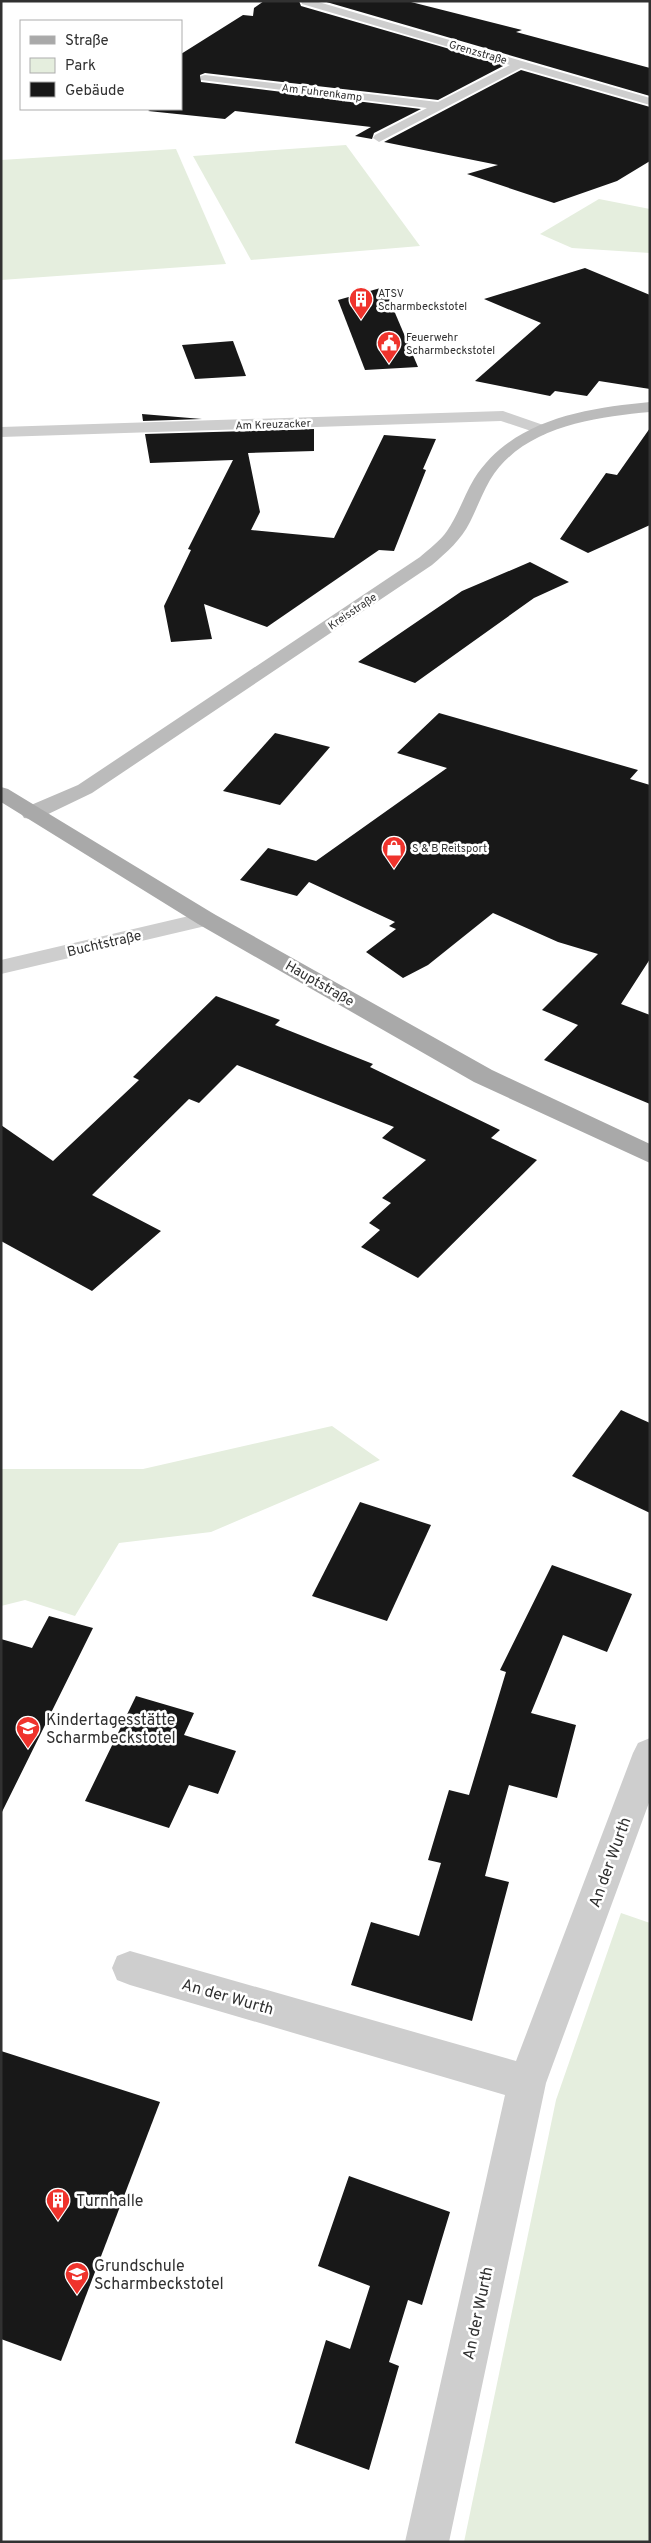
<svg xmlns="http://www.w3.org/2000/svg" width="651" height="2543" font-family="Overpass,sans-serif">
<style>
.green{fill:#e5eede}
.building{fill:#181818}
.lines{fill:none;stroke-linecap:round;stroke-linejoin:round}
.street{fill:#cecece;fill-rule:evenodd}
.secondary{fill:#bbb;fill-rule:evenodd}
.primary{fill:#a9a9a9;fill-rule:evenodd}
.labels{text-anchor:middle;stroke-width:5;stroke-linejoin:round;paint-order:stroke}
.far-street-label{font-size:11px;fill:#313131;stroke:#fff}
.far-poi-label{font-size:11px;fill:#313131;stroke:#fff;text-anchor:start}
.street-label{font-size:14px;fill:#313131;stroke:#fff}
.near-poi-label{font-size:16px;fill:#313131;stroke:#fff;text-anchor:start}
.near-street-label{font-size:16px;fill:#313131;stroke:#fff}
</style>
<rect width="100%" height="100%" fill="#fff"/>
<g class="green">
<path d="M346 145 420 246 251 260 193 156Z"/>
<path d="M176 149 226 264 1 280V160Z"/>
<path d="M599 199 650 209V253L572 248 540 234Z"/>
<path d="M332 1426 380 1460 211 1532 119 1543 75 1616 25 1600 1 1606V1469H143Z"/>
<path d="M621 1913 650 1923V2542H464L556 2100Z"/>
</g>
<g class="building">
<path d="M264 1H299L301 6 505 65 438 100 205 73 200 75 201 82 421 109 374 133 372 139 355 136 371 127 235 111 225 119 148 111 152 109H181V54L243 15 253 16 254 8Z"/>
<path d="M323 1H407L522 30 516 32 650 68V96Z"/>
<path d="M521 70 650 107V161L617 181 554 203 467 174 498 165 384 142Z"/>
<path d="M585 268 650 295V389L599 381 587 396 555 391 550 396 475 381 541 323 484 299Z"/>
<path d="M384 287 418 367 365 370 338 300Z"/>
<path d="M233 341 246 376 195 379 182 345Z"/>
<path d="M142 414 202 419 143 421Z"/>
<path d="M650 428V525L588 553 560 539 606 473 617 475Z"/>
<path d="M314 429V451L248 453 260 512 251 530 334 538 384 435 436 439 423 469 426 470 394 551 379 550 267 627 204 604 212 639 171 642 164 606 191 550 188 549 233 460 150 463 145 434Z"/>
<path d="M530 562 569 582 534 598 415 683 358 662 462 591Z"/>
<path d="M439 713 638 770 630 779 650 785V959L621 1004 650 1015V1104L544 1060 578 1025 542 1010 598 954 558 942 493 913 428 965 403 978 366 952 396 929 389 926 395 922 309 882 297 896 240 880 268 848 316 861 447 768 397 753Z"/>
<path d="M275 733 330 747 280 805 223 791Z"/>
<path d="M216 996 280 1020 275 1025 373 1064 370 1067 500 1130 491 1138 537 1160 418 1278 361 1247 380 1230 369 1223 391 1203 382 1198 426 1160 382 1138 394 1127 237 1065 199 1103 189 1099 92 1195 161 1231 92 1291 1 1241V1125L53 1161 139 1080 133 1077Z"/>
<path d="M621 1410 650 1423V1513L572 1476Z"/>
<path d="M360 1502 431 1525 387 1621 312 1596Z"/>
<path d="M552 1565 632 1594 607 1652 563 1635 531 1713 576 1725 557 1798 509 1785 485 1876 509 1882 472 2021 351 1985 371 1922 419 1936 441 1863 428 1860 449 1790 469 1795 506 1672 500 1670Z"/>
<path d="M49 1616 93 1628 1 1814V1639L32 1648Z"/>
<path d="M136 1696 194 1713 184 1735 236 1751 218 1794 189 1785 169 1828 85 1801Z"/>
<path d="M1 2051 160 2102 61 2361 1 2339Z"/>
<path d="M349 2176 450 2212 422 2305 408 2300 389 2362 399 2366 369 2470 295 2443 326 2340 350 2349 370 2286 318 2266Z"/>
</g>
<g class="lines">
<g class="street">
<path d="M301 1H315L650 98V105L521 68 379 142 373 138 375 135 427 108 201 80V76L205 75 438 102 510 65 302 4Z"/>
<path d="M503 411 549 427 551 430 543 435 501 421 1 437V427Z"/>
<path d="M206 912 214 914 217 919 214 924 1 974V960Z"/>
<path d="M650 1738V1800L546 2083 449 2542H405L505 2095 130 1985 117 1980 112 1968 117 1956 130 1951 516 2061 633 1753 638 1743Z"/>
</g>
<path class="secondary" d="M650 402V412C594 417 522 427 490 480 482 494 477 508 470 522 461 540 447 552 432 565L92 793 40 818 32 819 24 818 21 813 24 808 78 785 420 557C429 549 440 541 447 531 458 515 464 496 474 479 511 420 585 408 650 402Z"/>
<path class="primary" d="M1 787 8 789 214 914 492 1070 650 1144V1163L474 1082 198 924 1 802Z"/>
</g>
<defs>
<g id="building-pin" transform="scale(1.25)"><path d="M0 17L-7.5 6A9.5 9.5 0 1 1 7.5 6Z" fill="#ef332c" stroke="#fff"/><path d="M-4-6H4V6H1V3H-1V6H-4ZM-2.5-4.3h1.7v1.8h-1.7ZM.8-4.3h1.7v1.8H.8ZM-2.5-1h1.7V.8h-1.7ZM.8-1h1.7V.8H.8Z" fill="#fff"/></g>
<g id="civic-pin" transform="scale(1.25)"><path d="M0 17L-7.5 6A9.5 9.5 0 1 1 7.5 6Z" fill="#ef332c" stroke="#fff"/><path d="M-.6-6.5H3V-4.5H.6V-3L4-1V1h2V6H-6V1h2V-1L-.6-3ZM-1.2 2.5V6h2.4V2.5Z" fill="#fff"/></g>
<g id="shop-pin" transform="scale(1.25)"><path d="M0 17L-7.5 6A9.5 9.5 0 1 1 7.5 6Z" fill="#ef332c" stroke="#fff"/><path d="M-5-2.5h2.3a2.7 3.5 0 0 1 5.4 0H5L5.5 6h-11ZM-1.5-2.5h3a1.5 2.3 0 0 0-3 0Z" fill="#fff"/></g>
<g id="school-pin" transform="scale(1.25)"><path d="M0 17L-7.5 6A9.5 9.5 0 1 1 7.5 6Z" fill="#ef332c" stroke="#fff"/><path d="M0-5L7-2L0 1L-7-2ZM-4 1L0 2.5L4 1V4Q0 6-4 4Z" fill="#fff"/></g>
</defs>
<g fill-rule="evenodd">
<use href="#building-pin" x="361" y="299"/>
<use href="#civic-pin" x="389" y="343"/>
<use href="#shop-pin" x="394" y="848"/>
<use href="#school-pin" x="28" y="1728"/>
<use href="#building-pin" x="58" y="2200"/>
<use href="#school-pin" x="77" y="2274"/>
</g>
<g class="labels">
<g class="far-street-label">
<text transform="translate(478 52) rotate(16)" y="4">Grenzstraße</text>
<text transform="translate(322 92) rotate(7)" y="4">Am Fuhrenkamp</text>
<text transform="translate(273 424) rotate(-2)" y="4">Am Kreuzacker</text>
<text transform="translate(352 611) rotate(-34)" y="4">Kreisstraße</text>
</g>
<g class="far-poi-label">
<text x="378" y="297">ATSV<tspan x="378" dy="13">Scharmbeckstotel</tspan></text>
<text x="406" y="341">Feuerwehr<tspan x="406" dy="13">Scharmbeckstotel</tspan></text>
<text x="412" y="852">S &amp; B Reitsport</text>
</g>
<g class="street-label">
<text transform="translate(104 943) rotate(-13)" y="5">Buchtstraße</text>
<text transform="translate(320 983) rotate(30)" y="5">Hauptstraße</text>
</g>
<g class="near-poi-label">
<text x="46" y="1725">Kindertagesstätte<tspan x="46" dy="18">Scharmbeckstotel</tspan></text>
<text x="76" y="2206">Turnhalle</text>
<text x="94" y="2271">Grundschule<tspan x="94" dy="18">Scharmbeckstotel</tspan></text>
</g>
<g class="near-street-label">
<text transform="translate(609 1862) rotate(-70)" y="6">An der Wurth</text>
<text transform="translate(228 1996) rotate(16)" y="6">An der Wurth</text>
<text transform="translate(477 2313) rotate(-78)" y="6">An der Wurth</text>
</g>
</g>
<rect width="651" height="2543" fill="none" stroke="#313131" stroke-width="5"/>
<rect x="20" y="20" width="162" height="90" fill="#ffffff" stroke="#adadad"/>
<rect x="30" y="36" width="25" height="8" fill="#a9a9a9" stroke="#adadad"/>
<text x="65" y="45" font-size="15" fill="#313131">Straße</text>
<rect x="30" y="58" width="25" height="15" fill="#e5eede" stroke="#adadad"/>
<text x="65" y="70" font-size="15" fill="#313131">Park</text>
<rect x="30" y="82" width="25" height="15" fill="#181818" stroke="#adadad"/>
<text x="65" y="95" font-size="15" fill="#313131">Gebäude</text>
</svg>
